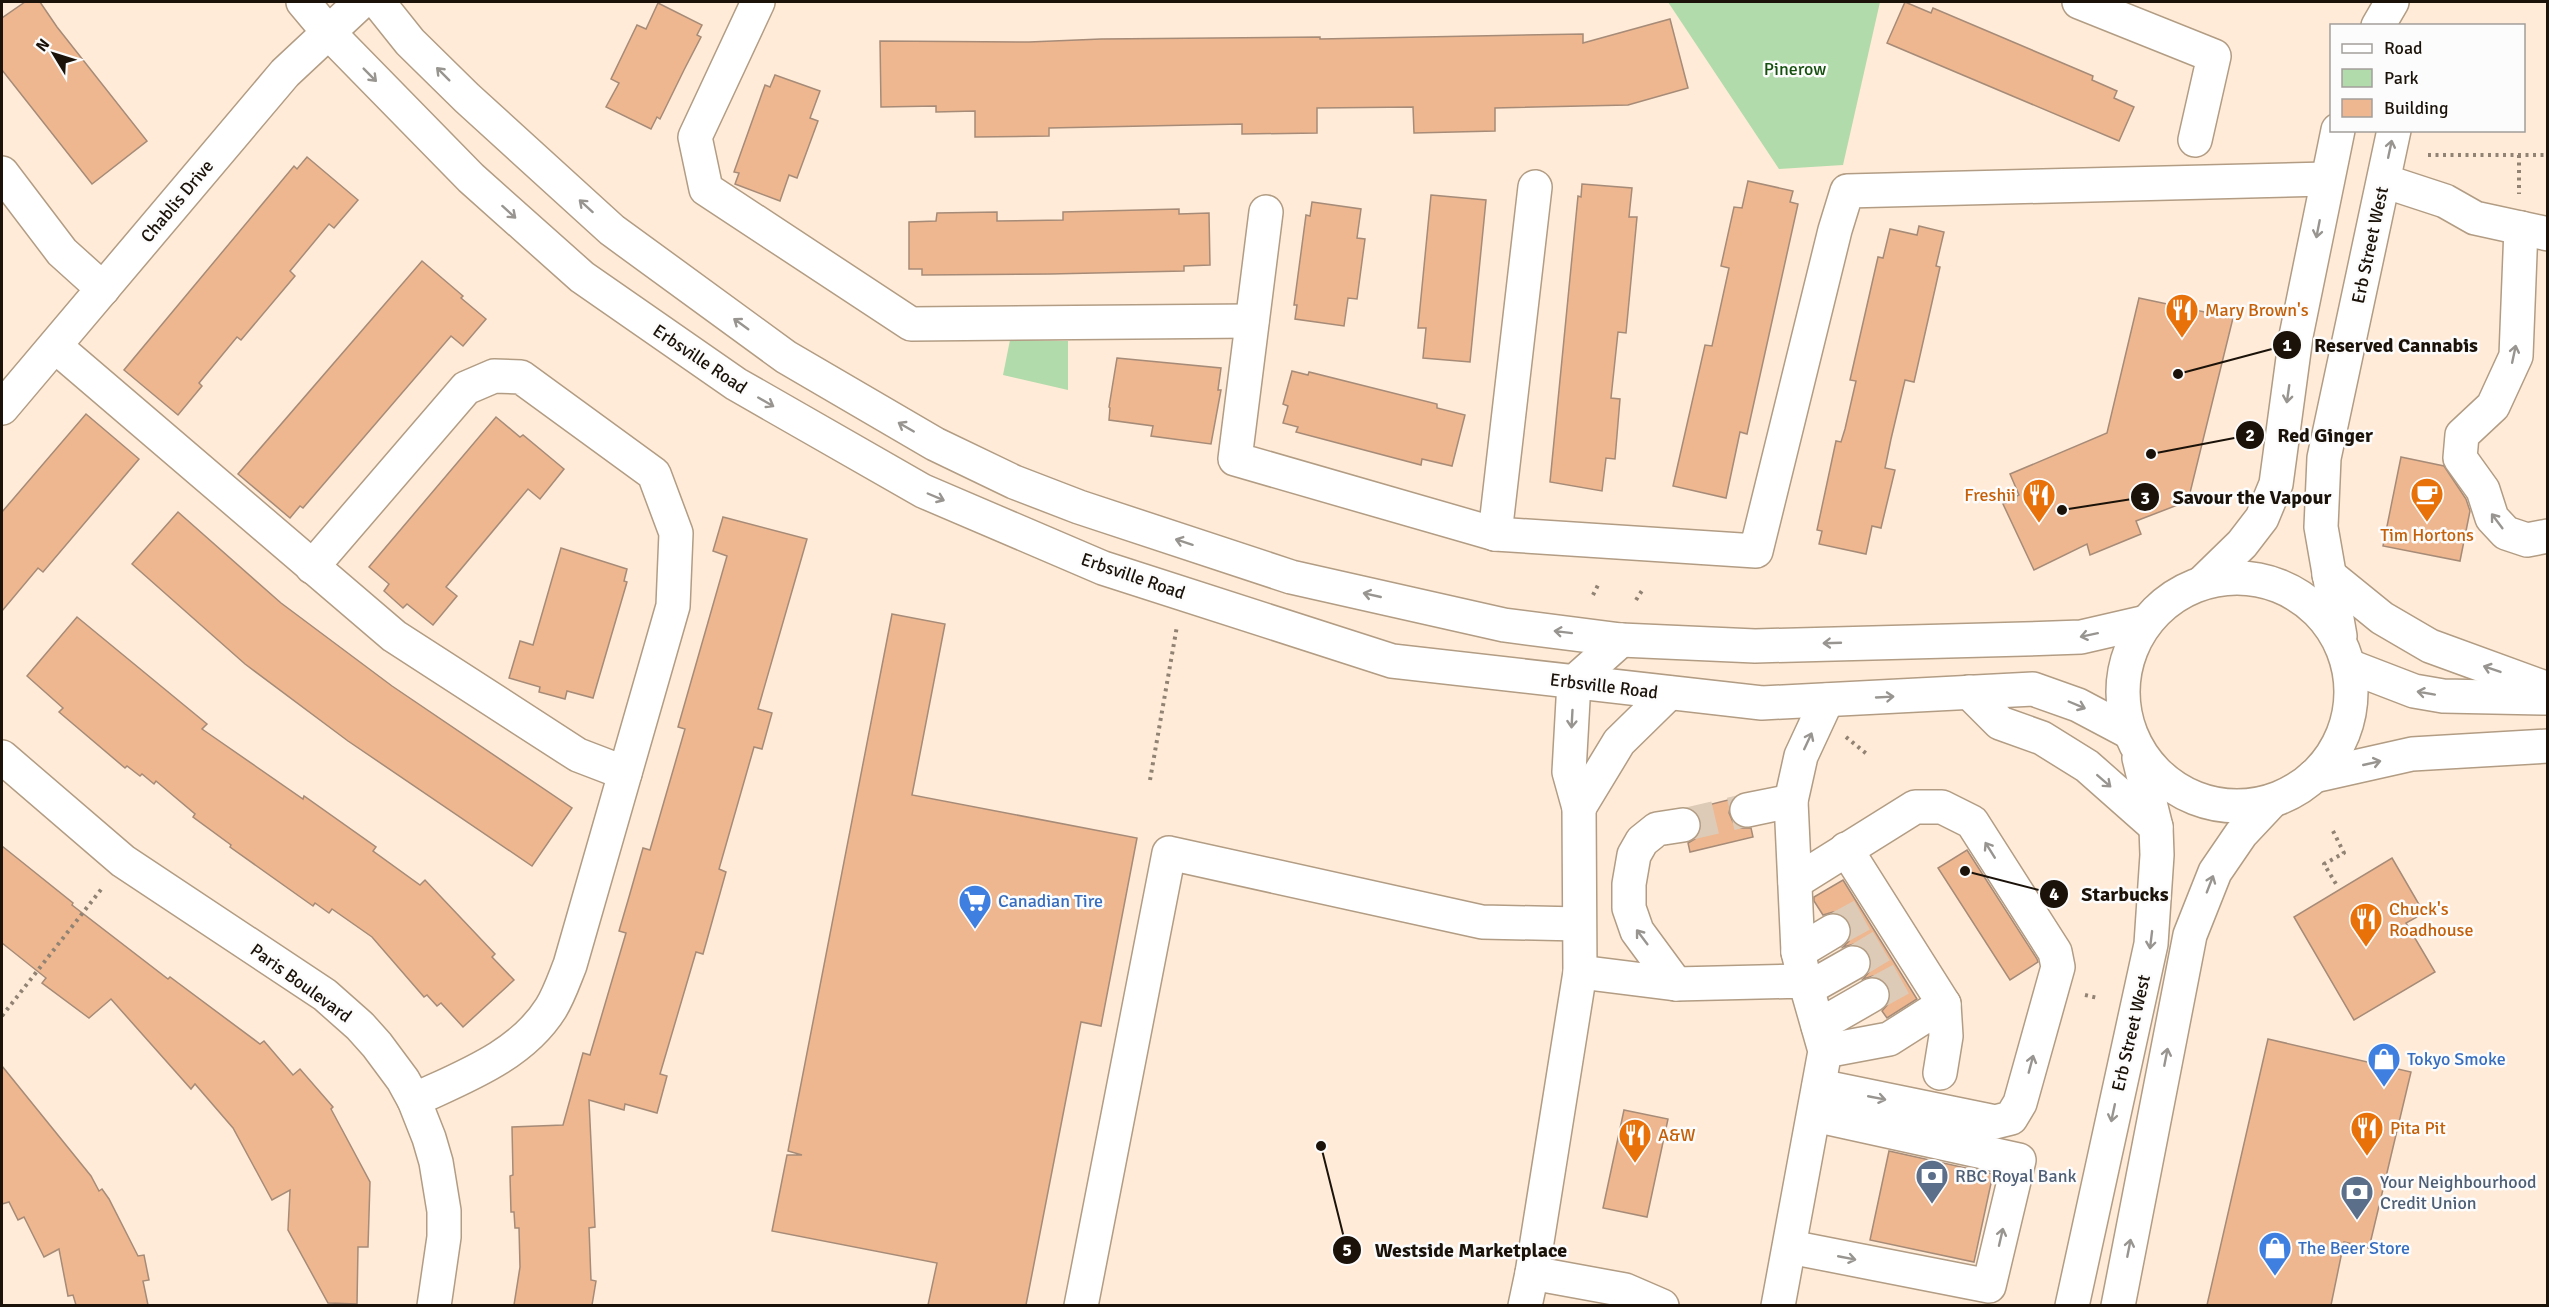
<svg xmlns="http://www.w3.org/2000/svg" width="2549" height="1307" font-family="Signika,sans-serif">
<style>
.green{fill:#b1dbab}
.building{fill:#eeb78f;stroke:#a68b78;stroke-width:1.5}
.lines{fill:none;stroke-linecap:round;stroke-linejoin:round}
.minor-tunnel{stroke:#ddcbb8;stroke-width:33;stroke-dasharray:33 16;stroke-linecap:butt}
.minor-casing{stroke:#b29c84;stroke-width:36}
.major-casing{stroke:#b29c84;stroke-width:36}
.path{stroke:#918374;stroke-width:4;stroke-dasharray:3 4.5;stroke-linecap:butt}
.minor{stroke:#fff;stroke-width:33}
.major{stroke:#fff;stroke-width:33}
.oneway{stroke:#989591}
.labels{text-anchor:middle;stroke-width:5;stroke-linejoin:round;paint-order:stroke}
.park-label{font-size:18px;fill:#15500e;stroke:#fcfcfc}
.street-label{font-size:18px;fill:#1b130a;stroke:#fcfcfc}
.food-label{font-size:18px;fill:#c56008;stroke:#fcfcfc;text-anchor:start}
.shop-label{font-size:18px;fill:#366cbe;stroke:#fcfcfc;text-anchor:start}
.service-label{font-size:18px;fill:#4e5e75;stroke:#fcfcfc;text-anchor:start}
.leader{fill:none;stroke:#1b130a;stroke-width:2}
.callout-dot{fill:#1b130a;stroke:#fcfcfc;stroke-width:2}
.mark-label{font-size:18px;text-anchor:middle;font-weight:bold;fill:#fff}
.callout-label{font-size:20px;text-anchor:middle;font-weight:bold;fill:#1b130a;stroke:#fcfcfc;stroke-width:5;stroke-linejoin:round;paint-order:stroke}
</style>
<rect width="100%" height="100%" fill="#ffebd7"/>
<g class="green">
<path d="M1668 2H1880L1843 165 1779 169Z"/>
<path d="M1010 340 1068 341V390L1003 375Z"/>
</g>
<g class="building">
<path d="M25 2H40L57 27 147 141 92 184 2 70V18Z"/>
<path d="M1905 2 1931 13 1933 8 2093 76 2092 80 2117 91 2114 98 2134 107 2119 141 1887 43Z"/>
<path d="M658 3 702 25 697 35 701 37 684 70 660 119 657 117 651 129 606 107 619 83 611 79 637 25 646 29Z"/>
<path d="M1670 19 1688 88 1628 105 1495 108V131L1414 133 1413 107 1317 108V133L1242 134V124L1049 128V136L975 137V111L936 112V106L881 107 880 41 1029 42 1101 39 1320 37V39L1583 34V43Z"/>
<path d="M775 75 820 91 810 118 818 121 797 178 789 175 780 201 735 184 739 173 734 172 765 85 770 87Z"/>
<path d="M307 157 358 200 334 228 329 224 290 271 295 276 241 340 237 337 199 383 202 386 178 415 124 370 294 166 297 169Z"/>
<path d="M1748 181 1793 191 1790 202 1798 204 1747 434 1740 432 1726 498 1673 486 1705 345 1712 346 1729 268 1721 266 1734 207 1742 208Z"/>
<path d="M1582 184 1632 188 1629 217H1637L1626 333 1618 332 1611 398 1620 399 1615 459 1606 458 1602 491 1550 482 1578 196 1581 197Z"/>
<path d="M1431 195 1486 200 1470 362 1423 358 1426 328H1418Z"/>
<path d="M1312 202 1361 209 1357 238 1365 239 1357 299 1348 298 1344 326 1295 319 1297 305H1294L1306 215 1310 216Z"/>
<path d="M1179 209V214L1209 213 1210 265 1184 266V271L1050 274 922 275V269H909V222L936 221 937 213 997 212V221L1063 220V212Z"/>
<path d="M1919 226 1944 232 1936 266 1940 267 1914 382 1905 380 1891 439 1885 468 1895 470 1881 528 1872 526 1866 554 1819 544 1822 531 1817 530 1836 441 1841 442 1845 429 1856 381 1850 380 1878 257 1883 258 1890 229 1917 235Z"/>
<path d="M422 261 463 296 461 298 486 319 463 346 451 336 303 508 300 506 290 518 238 474Z"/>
<path d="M2139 298 2233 318 2188 501 2136 521 2141 534 2090 555 2087 544 2034 570 2003 504 2019 495 2010 474 2107 433Z"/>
<path d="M1117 358 1221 368 1218 390H1221L1211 444 1151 436 1153 426 1109 420 1110 408 1109 407Z"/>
<path d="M1292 371 1308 375 1309 372 1437 404V408L1465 415 1452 466 1422 459 1421 465 1296 432 1298 427 1283 423 1288 406 1283 404Z"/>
<path d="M86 414 139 459 43 572 38 568 2 611V512Z"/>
<path d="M496 417 520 437 523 435 564 469 540 499 528 489 446 587 457 596 433 625 407 604 403 608 384 591 389 584 369 567Z"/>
<path d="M2401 457 2444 466 2466 499 2470 511 2460 561 2383 546Z"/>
<path d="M178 512 281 603 392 686 572 808 532 866 348 741 245 664 132 564Z"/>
<path d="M723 517 807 539 758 709 772 713 762 749 754 747 719 869 726 872 703 954 696 952 660 1074 667 1076 657 1113 625 1104 624 1110 589 1100 595 1227 589 1228 591 1280 596 1281 592 1305H514L520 1267 519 1228H515L514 1212H511L510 1176 513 1175 512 1127 563 1125 583 1053 590 1055 626 933 619 931 629 897 643 848 650 850 685 729 678 727 727 556 713 551Z"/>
<path d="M561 548 627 569 624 581 627 582 593 698 567 691 565 699 539 692 540 687 509 678 520 641 533 645Z"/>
<path d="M892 614 945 624 912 795 1137 838 1101 1026 1081 1022 1026 1305H928L937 1263 772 1231 787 1155H802L788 1151Z"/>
<path d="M77 617 207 724 202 729 303 799 304 796 376 847 373 851 420 885 425 880 495 954 492 957 514 980 463 1027 441 1003 437 1006 427 995 424 997 372 937 332 909 329 913 315 903 313 906 230 847 231 845 193 817 195 814 156 781 154 784 142 774 140 776 127 766 125 768 59 712 63 708 27 676Z"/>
<path d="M1732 799 1729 813 1733 822 1741 828H1751L1753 837 1690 852 1688 843 1695 839 1700 832 1702 823 1698 814 1692 809Z"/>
<path d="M2 846 73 903 72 905 168 979 170 977 260 1044 264 1041 293 1075 300 1069 333 1107 331 1109 370 1182 368 1247H358L357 1304 328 1303 288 1230 290 1190 272 1200 233 1128 195 1084 191 1089 111 999 89 1018 42 983 46 978 2 943Z"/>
<path d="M1967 850 2037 959 2038 962 2010 980 1938 868Z"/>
<path d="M2392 858 2424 913 2406 923 2435 972 2354 1020 2294 917Z"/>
<path d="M1843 880 1917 999 1887 1018 1882 1011 1888 1004 1891 996 1888 985 1881 979 1873 976 1863 979 1869 972 1872 964 1869 953 1863 947 1854 944 1843 947 1849 941 1852 931 1849 921 1842 914 1833 912 1823 915 1814 901V897Z"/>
<path d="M2268 1039 2411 1072 2369 1248 2344 1242 2331 1305H2207Z"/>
<path d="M2 1066 91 1176 99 1191 102 1189 109 1199 138 1256 144 1255 149 1280 143 1281 148 1305H76L73 1295 68 1296 59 1249 44 1257 24 1217 18 1220 9 1202 2 1204Z"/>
<path d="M1624 1110 1668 1119 1647 1217 1603 1208Z"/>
<path d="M1889 1151 1993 1174 1974 1262 1870 1240Z"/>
</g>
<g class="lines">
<g class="minor-tunnel">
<path d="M1683 825 1747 810"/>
<path d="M1833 931 1864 914"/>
<path d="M1853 963 1883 945"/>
<path d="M1872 995 1903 978"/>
</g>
<g class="minor-casing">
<g id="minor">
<path d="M758 2 695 137 706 189 911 324 1252 321"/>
<path d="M2079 2 2214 56 2195 140"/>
<path d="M2 173 62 252 103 289"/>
<path d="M2384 181 2445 201 2475 218 2548 234"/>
<path d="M1266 212 1235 459 1495 534 1756 551 1835 230 1847 191 2327 179"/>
<path d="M2521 228 2516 356 2493 406 2462 435 2460 458 2483 490 2492 518 2506 533 2527 540 2548 536"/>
<path d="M55 346 394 636 578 755 625 773"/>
<path d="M2 408 285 73 361 2"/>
<path d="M1495 534 1535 187"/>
<path d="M312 567 466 388 494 376 521 377 654 474 676 533 673 606 570 965C564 980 559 995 551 1008 521 1056 463 1077 414 1100"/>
<path d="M2 757 123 861 325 995 360 1026 377 1045 403 1080 414 1100 429 1138 436 1162 444 1211V1237L434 1306"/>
<path d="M1579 808 1619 742 1669 693"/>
<path d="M1747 810 1791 801"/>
<path d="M1795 882 1915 807H1942L1972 822 2055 952 2058 967 2020 1103 2011 1118 1995 1122 1819 1086"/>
<path d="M1798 952 1833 931"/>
<path d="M1580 972 1676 984 1805 981 1825 1051 1778 1306"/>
<path d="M1805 981 1798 952 1791 801 1801 756 1827 700"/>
<path d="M1676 984 1637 931 1629 908V884L1634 855 1642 841 1657 829 1683 825"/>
<path d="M1807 989 1853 963"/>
<path d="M1818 1026 1872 995"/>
<path d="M1825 1051 1889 1039 1944 1004 1846 849"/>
<path d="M1940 1073 1946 1036 1944 1004"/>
<path d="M1790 1247 1989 1286 2019 1160 1814 1115"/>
<path d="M1532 1273 1625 1290 1662 1306"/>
<path d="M1081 1306 1169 853 1482 922 1579 924"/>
<path d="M1525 1306 1532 1273 1580 972 1579 808 1569 772 1574 682 1621 640"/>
</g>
</g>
<g class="major-casing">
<g id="major">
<path d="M303 2 329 33 471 178 582 277 736 384 923 491 1103 568 1392 661 1762 703 2033 689 2078 705 2129 732"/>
<path d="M378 2 410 42 467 98 612 230 786 357 935 444 1014 482 1079 507 1291 577 1504 625 1621 640 1755 646 2024 639 2081 637 2146 622"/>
<path d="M2378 26 2392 2"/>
<path d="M2329 575 2382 618 2430 646 2548 689"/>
<circle cx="2237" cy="692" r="114"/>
<path d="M2203 582 2242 544 2262 518 2276 484 2296 336 2338 130"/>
<path d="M2340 636 2321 527 2324 458 2394 130"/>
<path d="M2349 666 2414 691 2443 696 2546 698"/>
<path d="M1969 692 2000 723 2042 738 2087 766 2156 827"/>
<path d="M2314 776 2412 754 2548 746"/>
<path d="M2072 1306 2151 944 2157 855 2156 827 2139 758"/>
<path d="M2118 1306 2190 935 2215 872 2241 834 2272 801"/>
</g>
</g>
<g class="path">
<path d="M2428 155H2548"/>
<path d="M2519 155V194"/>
<path d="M1593 595 1598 585"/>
<path d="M1636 600 1643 589"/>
<path d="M1846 737 1868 755"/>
<path d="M1150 780 1177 626"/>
<path d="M2333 831 2344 853 2324 864 2336 884"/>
<path d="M2085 995 2098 998"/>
<path d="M2 1016 103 887"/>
</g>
<use href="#minor" class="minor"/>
<use href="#major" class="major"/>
</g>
<defs><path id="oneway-shaft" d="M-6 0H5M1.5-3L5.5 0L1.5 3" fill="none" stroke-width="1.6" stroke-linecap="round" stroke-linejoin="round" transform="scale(1.5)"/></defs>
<g class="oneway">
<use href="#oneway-shaft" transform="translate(443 74) rotate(-135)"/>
<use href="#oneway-shaft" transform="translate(370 75) rotate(45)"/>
<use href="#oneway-shaft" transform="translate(2390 149) rotate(-78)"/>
<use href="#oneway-shaft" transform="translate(586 206) rotate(-138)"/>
<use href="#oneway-shaft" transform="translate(509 212) rotate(42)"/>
<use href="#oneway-shaft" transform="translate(2318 229) rotate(101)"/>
<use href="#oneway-shaft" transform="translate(741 324) rotate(-144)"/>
<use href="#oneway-shaft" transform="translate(2514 354) rotate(-78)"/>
<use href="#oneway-shaft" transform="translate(2288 394) rotate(98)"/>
<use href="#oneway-shaft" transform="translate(766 402) rotate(30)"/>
<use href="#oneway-shaft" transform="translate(906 427) rotate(-150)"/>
<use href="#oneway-shaft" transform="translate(936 497) rotate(23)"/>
<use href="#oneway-shaft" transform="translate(2497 521) rotate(-127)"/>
<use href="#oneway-shaft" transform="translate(1184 542) rotate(-162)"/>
<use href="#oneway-shaft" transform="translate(1372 595) rotate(-167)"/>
<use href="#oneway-shaft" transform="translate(1563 632) rotate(-173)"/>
<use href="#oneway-shaft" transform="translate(2089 635) rotate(168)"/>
<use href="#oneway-shaft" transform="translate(1832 643) rotate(178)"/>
<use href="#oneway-shaft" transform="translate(2492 669) rotate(-161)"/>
<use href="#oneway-shaft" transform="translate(2426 693) rotate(-170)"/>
<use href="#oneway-shaft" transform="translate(1885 697) rotate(-3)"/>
<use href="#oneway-shaft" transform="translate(2077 705) rotate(23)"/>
<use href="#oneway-shaft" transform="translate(1572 719) rotate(93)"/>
<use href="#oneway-shaft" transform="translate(1808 741) rotate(-65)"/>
<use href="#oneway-shaft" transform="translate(2372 763) rotate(-13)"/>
<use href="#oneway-shaft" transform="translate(2104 781) rotate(41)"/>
<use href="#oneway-shaft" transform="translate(1990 850) rotate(-122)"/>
<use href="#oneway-shaft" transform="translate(2210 884) rotate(-69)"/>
<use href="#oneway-shaft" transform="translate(1642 937) rotate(-127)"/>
<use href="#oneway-shaft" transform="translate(2151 940) rotate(97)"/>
<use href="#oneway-shaft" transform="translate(2166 1057) rotate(-79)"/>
<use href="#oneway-shaft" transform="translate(2031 1064) rotate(-75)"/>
<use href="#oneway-shaft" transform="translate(1877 1098) rotate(11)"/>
<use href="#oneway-shaft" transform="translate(2113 1113) rotate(102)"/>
<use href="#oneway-shaft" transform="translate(2001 1237) rotate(-77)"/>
<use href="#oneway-shaft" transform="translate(2129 1248) rotate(-79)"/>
<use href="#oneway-shaft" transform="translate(1847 1258) rotate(11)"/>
</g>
<defs>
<g id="restaurant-pin" transform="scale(1.725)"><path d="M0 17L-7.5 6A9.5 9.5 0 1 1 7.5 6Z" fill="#e8710a" stroke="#fcfcfc"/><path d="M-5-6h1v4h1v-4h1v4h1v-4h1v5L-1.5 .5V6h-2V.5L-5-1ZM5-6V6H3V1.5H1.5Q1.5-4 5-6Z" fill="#fff"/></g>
<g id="cafe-pin" transform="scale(1.725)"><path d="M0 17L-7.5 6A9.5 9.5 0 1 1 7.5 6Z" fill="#e8710a" stroke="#fcfcfc"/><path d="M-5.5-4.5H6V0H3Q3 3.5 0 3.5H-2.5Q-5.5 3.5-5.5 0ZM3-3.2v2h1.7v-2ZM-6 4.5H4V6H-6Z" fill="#fff"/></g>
<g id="supermarket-pin" transform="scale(1.725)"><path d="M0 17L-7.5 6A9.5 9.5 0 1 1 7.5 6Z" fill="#3f7fe0" stroke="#fcfcfc"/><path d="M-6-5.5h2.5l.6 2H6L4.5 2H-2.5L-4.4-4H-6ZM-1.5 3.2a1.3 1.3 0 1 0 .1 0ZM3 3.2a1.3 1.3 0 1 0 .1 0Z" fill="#fff"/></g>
<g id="shop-pin" transform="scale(1.725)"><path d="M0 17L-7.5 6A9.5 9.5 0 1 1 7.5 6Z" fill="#3f7fe0" stroke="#fcfcfc"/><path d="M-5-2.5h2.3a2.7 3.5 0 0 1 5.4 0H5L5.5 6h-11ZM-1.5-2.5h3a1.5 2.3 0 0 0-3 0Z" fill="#fff"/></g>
<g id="bank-pin" transform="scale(1.725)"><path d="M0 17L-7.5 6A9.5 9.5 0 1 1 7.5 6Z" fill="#5c6f8a" stroke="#fcfcfc"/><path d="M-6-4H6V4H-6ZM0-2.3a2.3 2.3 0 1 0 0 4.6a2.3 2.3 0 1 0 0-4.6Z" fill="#fff"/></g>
</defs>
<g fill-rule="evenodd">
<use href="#restaurant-pin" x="2182" y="310"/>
<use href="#cafe-pin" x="2427" y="494"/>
<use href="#restaurant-pin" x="2039" y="495"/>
<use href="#supermarket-pin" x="975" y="901"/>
<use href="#restaurant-pin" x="2366" y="919"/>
<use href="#shop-pin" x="2384" y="1059"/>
<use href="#restaurant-pin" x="2367" y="1128"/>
<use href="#restaurant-pin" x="1635" y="1135"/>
<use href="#bank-pin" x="1932" y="1176"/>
<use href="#bank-pin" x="2357" y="1192"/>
<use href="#shop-pin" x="2275" y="1248"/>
</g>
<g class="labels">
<g class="park-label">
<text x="1795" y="75">Pinerow</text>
</g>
<g class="street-label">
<text transform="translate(177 201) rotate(-50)" y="6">Chablis Drive</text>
<text transform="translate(2370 245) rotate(-78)" y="6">Erb Street West</text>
<text transform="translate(700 359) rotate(34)" y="6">Erbsville Road</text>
<text transform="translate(1133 576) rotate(19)" y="6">Erbsville Road</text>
<text transform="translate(1604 686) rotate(7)" y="6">Erbsville Road</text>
<text transform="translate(301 983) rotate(36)" y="6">Paris Boulevard</text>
<text transform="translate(2131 1033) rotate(-77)" y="6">Erb Street West</text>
</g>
<g class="food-label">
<text x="2205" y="316">Mary Brown's</text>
<text x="2016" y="501" text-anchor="end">Freshii</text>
<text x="2427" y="541" text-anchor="middle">Tim Hortons</text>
<text x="2389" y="915">Chuck's<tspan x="2389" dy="21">Roadhouse</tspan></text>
<text x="2390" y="1134">Pita Pit</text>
<text x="1658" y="1141">A&amp;W</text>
</g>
<g class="shop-label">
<text x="998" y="907">Canadian Tire</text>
<text x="2407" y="1065">Tokyo Smoke</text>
<text x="2298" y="1254">The Beer Store</text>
</g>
<g class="service-label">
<text x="1955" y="1182">RBC Royal Bank</text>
<text x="2380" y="1188">Your Neighbourhood<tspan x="2380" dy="21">Credit Union</tspan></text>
</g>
</g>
<path class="leader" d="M2178 374L2287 345M2151 454L2250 435M2062 510L2145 497M1965 871L2054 894M1321 1146L1347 1250"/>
<g class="callout-dot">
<circle cx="2178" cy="374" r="6"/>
<circle cx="2151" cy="454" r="6"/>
<circle cx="2062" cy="510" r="6"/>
<circle cx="1965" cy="871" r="6"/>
<circle cx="1321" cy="1146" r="6"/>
<circle cx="2287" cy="345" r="15"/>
<circle cx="2250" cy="435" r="15"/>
<circle cx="2145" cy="497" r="15"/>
<circle cx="2054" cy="894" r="15"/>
<circle cx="1347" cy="1250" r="15"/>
</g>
<g class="mark-label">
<text x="2287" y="351">1</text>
<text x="2250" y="441">2</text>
<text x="2145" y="504">3</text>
<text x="2054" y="900">4</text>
<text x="1347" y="1256">5</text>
</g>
<g class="callout-label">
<text x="2396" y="352">Reserved Cannabis</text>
<text x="2325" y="442">Red Ginger</text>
<text x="2252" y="504">Savour the Vapour</text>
<text x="2125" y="901">Starbucks</text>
<text x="1471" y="1257">Westside Marketplace</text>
</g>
<rect width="2549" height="1307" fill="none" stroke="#1b130a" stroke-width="6"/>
<rect x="2330" y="24" width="195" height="108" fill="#fcfcfc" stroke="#a29f9b" stroke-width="1.5"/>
<rect x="2342" y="44" width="30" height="9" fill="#ffffff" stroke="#a29f9b" stroke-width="1.5"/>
<text x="2384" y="54" font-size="18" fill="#1b130a">Road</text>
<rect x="2342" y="69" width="30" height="18" fill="#b1dbab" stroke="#a29f9b" stroke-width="1.5"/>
<text x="2384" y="84" font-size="18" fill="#1b130a">Park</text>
<rect x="2342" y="99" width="30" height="18" fill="#eeb78f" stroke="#a29f9b" stroke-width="1.5"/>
<text x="2384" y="114" font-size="18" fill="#1b130a">Building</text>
<g transform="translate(54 54) rotate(308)" stroke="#fcfcfc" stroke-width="4.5" paint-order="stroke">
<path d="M0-4.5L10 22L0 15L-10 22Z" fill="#1b130a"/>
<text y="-9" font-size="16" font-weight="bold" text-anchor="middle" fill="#1b130a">N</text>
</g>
</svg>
